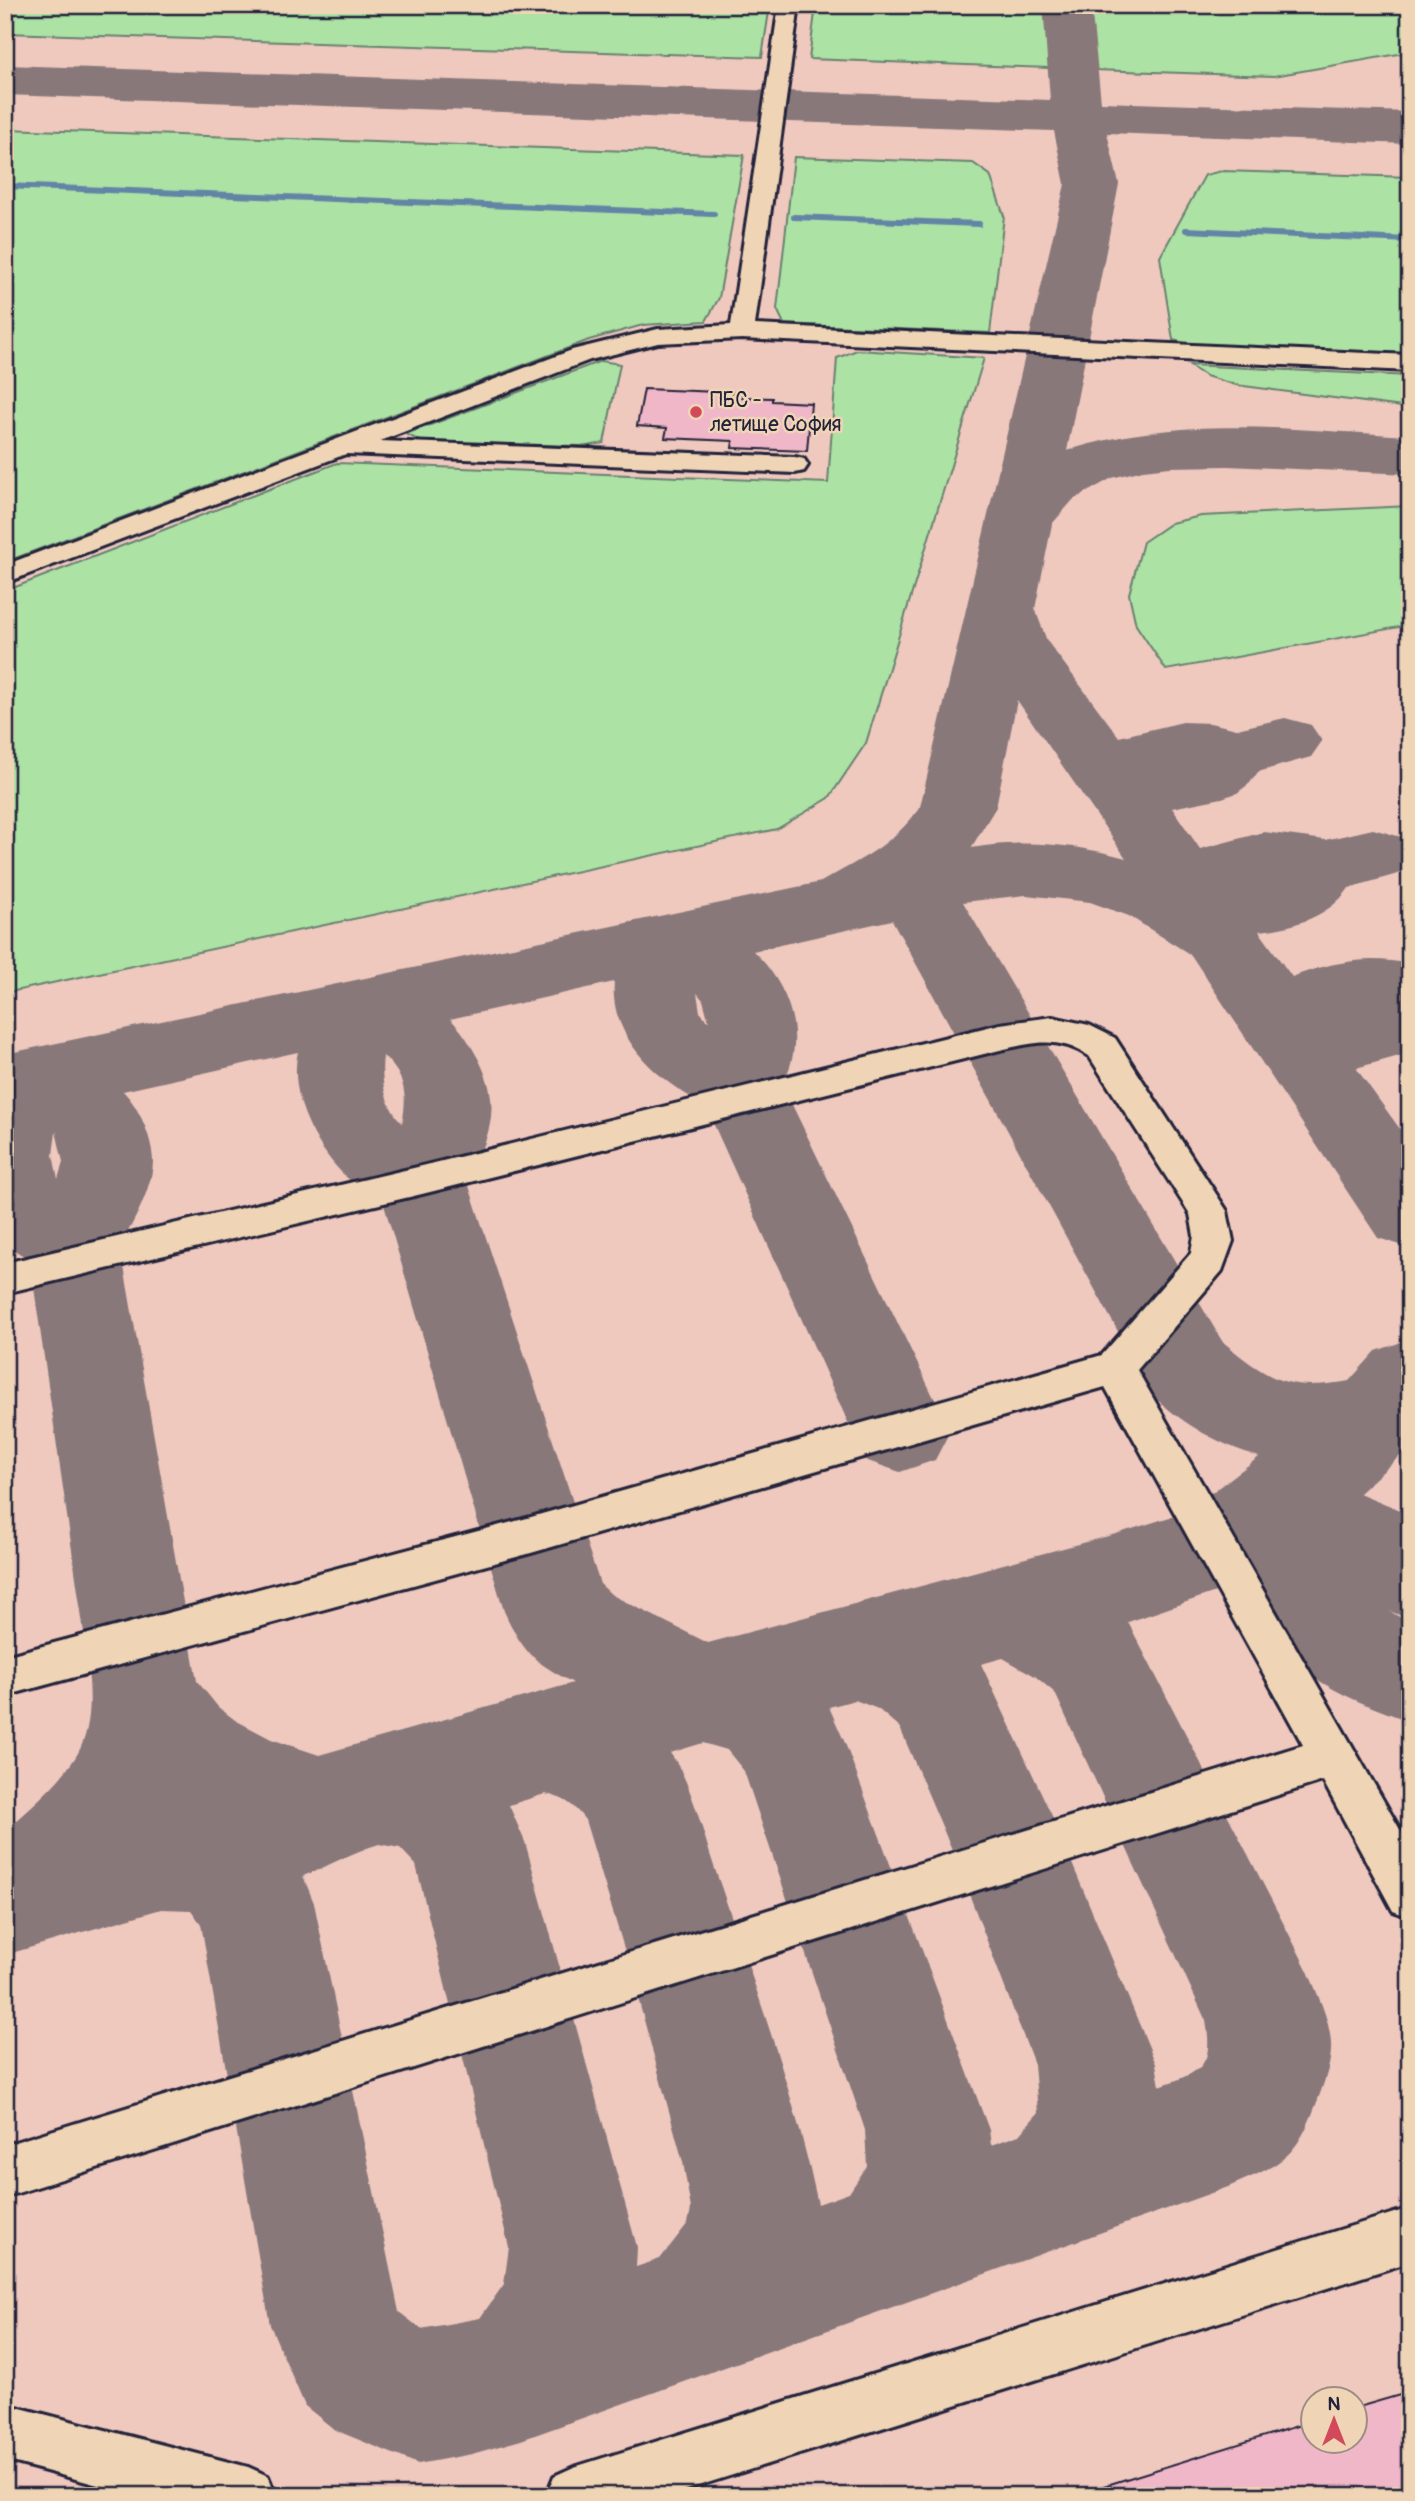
<svg xmlns="http://www.w3.org/2000/svg" width="1415" height="2501" font-family="Pangolin,sans-serif">
<style>
.built{fill:#efc8be;fill-rule:evenodd}
.green{fill:#ade2a5;stroke:#688270;stroke-width:2}
.lines{fill:none;stroke-linecap:round;stroke-linejoin:round}
.stream{stroke:#6285a5;stroke-width:6}
.taxiway{fill:#88787a;fill-rule:evenodd}
.building{fill:#f0b7c8;stroke:#22223b;stroke-width:2}
.minor-casing{stroke:#22223b;stroke-width:6}
.minor{fill:#efd5b6;fill-rule:evenodd}
.poi-dot{fill:#d1495b;stroke:#efd5b6;stroke-width:2.5}
.labels{text-anchor:middle;stroke-width:5;stroke-linejoin:round;paint-order:stroke}
.far-poi-label{font-size:21px;fill:#22223b;stroke:#efd5b6;text-anchor:start}
</style>
<rect width="100%" height="100%" fill="#efcfba"/>
<filter id="ink" filterUnits="userSpaceOnUse"><feTurbulence type="fractalNoise" baseFrequency=".0143" numOctaves="2"/><feDisplacementMap in="SourceGraphic" scale="14" xChannelSelector="R" yChannelSelector="G"/><feConvolveMatrix kernelMatrix="1 2 1 2 8 2 1 2 1" color-interpolation-filters="sRGB"/></filter>
<g filter="url(#ink)">
<path class="built" d="M5 5H1410V2496H5ZM1314 2400H1356V2442H1314Z"/>
<g class="green">
<path d="M5 5H770L762 57 5 33Z"/>
<path d="M816 5H1046L1049 68 809 59Z"/>
<path d="M1088 5H1410V52L1274 76 1094 70Z"/>
<path d="M5 129 744 155 719 298 706 321 643 325 589 340 5 562Z"/>
<path d="M794 157 973 163 990 175 1004 216 990 333 784 324 777 309Z"/>
<path d="M1222 171 1410 177V355L1193 345 1173 340 1160 257 1205 175Z"/>
<path d="M857 350 984 358 866 743 829 798 777 829 5 993V591L337 463 828 483 837 358Z"/>
<path d="M601 361 620 364 604 443 587 446 426 444 406 434Z"/>
<path d="M1188 365 1410 376V408L1236 385 1206 376Z"/>
<path d="M1410 506V625L1166 670 1136 625 1129 594 1143 542 1171 523 1201 516Z"/>
</g>
<g class="lines">
<g class="stream">
<path d="M5 186 714 214"/>
<path d="M794 217 979 224"/>
<path d="M1186 230 1410 240"/>
</g>
<path class="taxiway" d="M1043 5H1091L1101 102 1410 112V144L1107 133 1119 184 1067 451C1180 414 1293 430 1410 436V474L1227 466 1170 467 1143 470 1112 478 1073 500 1052 524 1035 609 1047 641 1119 737 1183 722 1210 723 1237 729 1285 718 1311 725 1322 741 1311 757 1258 772 1250 783 1237 793 1222 798 1172 808 1200 849 1264 832 1325 840 1373 829 1401 837C1411 853 1411 857 1401 873L1349 888C1330 916 1293 928 1259 931L1292 977C1331 962 1368 955 1410 964V1053L1356 1068 1410 1143V1248L1378 1238 1191 955 1129 916 1090 902 1026 895 963 902 1222 1341C1269 1380 1287 1392 1349 1381L1376 1351 1410 1339V1447L1359 1493 1410 1514V1619L1389 1611 1410 1623V1721C1330 1693 1274 1666 1236 1585L1128 1622 1308 1971C1317 1994 1330 2019 1331 2044 1332 2059 1326 2077 1321 2091 1298 2155 1290 2161 1228 2187L521 2440 472 2454 418 2464 335 2430 305 2406 270 2325 201 1924 191 1910 161 1909 5 1955V1830C30 1808 72 1773 83 1742 95 1709 88 1673 85 1640L30 1260 5 1244V1054L821 882C858 861 896 843 920 807L1065 184 1054 131 5 95V65L1050 100ZM1017 700 1126 858C1074 844 1024 839 971 848L996 807ZM892 920 1154 1397C1188 1427 1215 1442 1259 1457L1186 1512 1116 1534 708 1643 612 1595 600 1584 467 1180C492 1135 503 1101 475 1053 468 1040 461 1029 450 1019L614 982C609 1038 659 1082 705 1105L865 1460 900 1472 935 1460 950 1431 782 1084C808 1040 790 985 753 951ZM697 993 703 1000 709 1022 700 1012ZM298 1052C288 1094 315 1147 345 1176 356 1186 368 1192 382 1198L504 1611C524 1654 532 1660 573 1683L319 1755 271 1739 235 1720 218 1707 197 1681 120 1244C134 1224 152 1187 153 1162 153 1139 139 1107 123 1091ZM383 1056C405 1075 408 1095 402 1123 385 1105 380 1080 383 1056ZM56 1131 63 1162 58 1179 53 1155ZM1003 1658 1035 1676 1055 1693 1206 2021C1214 2067 1201 2072 1160 2086L1156 2064 1053 1818 981 1664ZM855 1700 878 1709 900 1728 955 1857 1034 2064 1038 2113 1019 2135 991 2145 989 2130 845 1743 829 1707ZM703 1743 727 1750 744 1771 865 2130 867 2166 849 2193 818 2204C794 2093 753 1980 716 1872 704 1838 691 1780 670 1753ZM545 1794C565 1798 573 1804 585 1820L627 1958 683 2162 691 2209 688 2223 660 2259 636 2267 637 2247 525 1842 509 1805ZM379 1844 400 1848 416 1865 509 2247 504 2284 480 2318 421 2329 399 2312 314 1903 303 1876C329 1866 352 1852 379 1844Z"/>
</g>
<g class="building">
<path d="M644 389 743 393 742 397 772 398V401L811 403 807 451 732 448 733 441 665 438 667 428 637 426Z"/>
<path d="M1410 2392V2496H1095L1094 2489 1313 2421V2441H1355V2408Z"/>
</g>
<g class="lines">
<g class="minor-casing">
<g id="minor">
<path d="M779 5H799L755 325 1410 355V371L742 339 658 343 590 360 380 441 795 457 804 459 808 465 804 471 795 473 346 454 5 583V565L572 350 658 329 731 325Z"/>
<path d="M1052 1017 1089 1025 1115 1038 1227 1211 1233 1241 1222 1271 1137 1370 1410 1847V1917L1393 1911 1323 1781 5 2197V2145L1303 1745 1105 1387 531 1553 5 1696V1656L531 1517 1102 1355 1191 1253 1194 1236 1190 1214 1089 1056C1058 1036 1035 1042 1000 1050L422 1194 5 1293V1263L422 1166 1000 1024Z"/>
<path d="M1410 2208V2262L666 2496H546L554 2476 574 2467Z"/>
<path d="M5 2404 248 2467 268 2476 276 2496H139L5 2460Z"/>
</g>
</g>
<use href="#minor" class="minor"/>
</g>
</g>
<circle class="poi-dot" cx="696" cy="412" r="7"/>
<g class="labels">
<g class="far-poi-label">
<text x="710" y="407">ПБС -<tspan x="710" dy="24">летище София</tspan></text>
</g>
</g>
<rect width="1415" height="2501" fill="none" stroke="#efd5b6" stroke-width="28"/>
<rect x="14" y="14" width="1387" height="2473" fill="none" stroke="#22223b" stroke-width="2.5" filter="url(#ink)"/>
<g transform="translate(1334 2420)"><circle r="33" fill="#efd5b6" stroke="#9d8d85" stroke-width="2"/>
<path d="M0-5L12 26L0 18L-12 26Z" fill="#d1495b"/>
<text y="-10" font-size="19" font-weight="bold" text-anchor="middle" fill="#22223b">N</text>
</g>
</svg>
